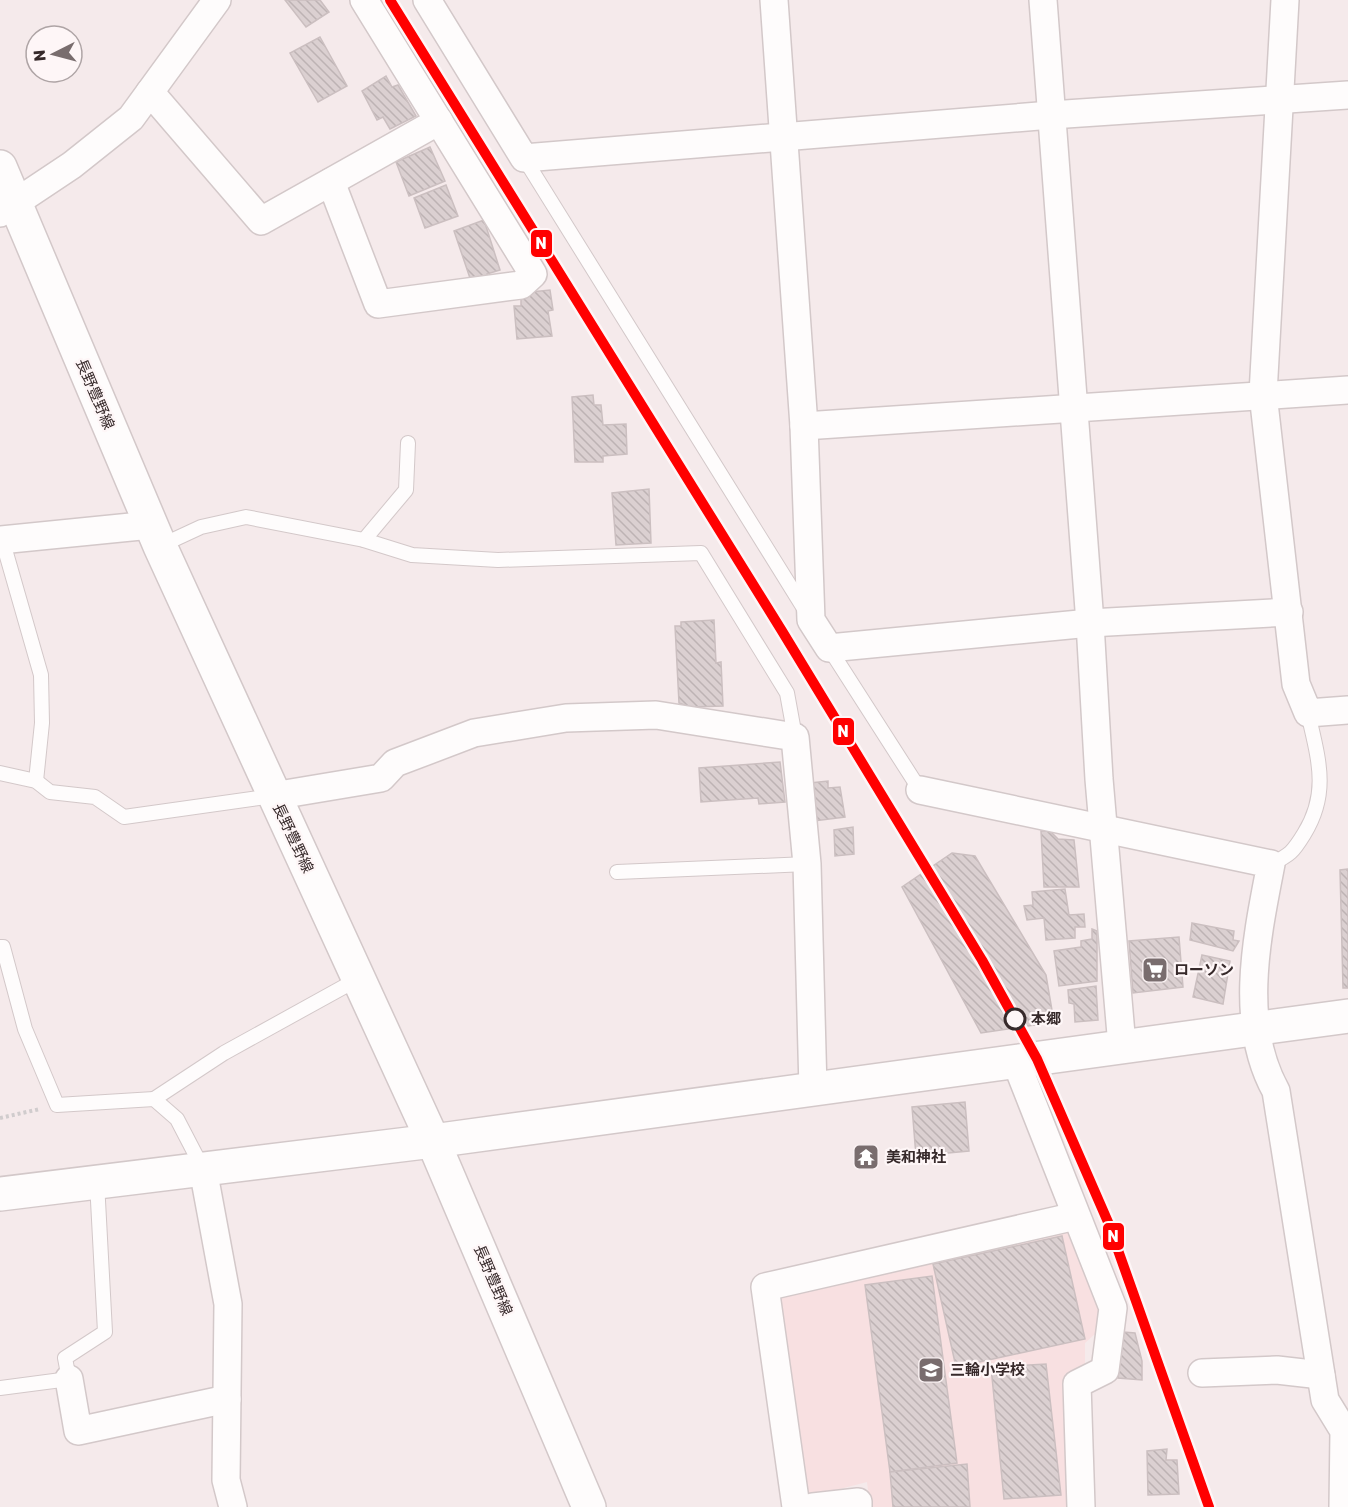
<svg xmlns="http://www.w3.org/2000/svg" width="1348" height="1507" font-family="Rubik,'Noto Sans JP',sans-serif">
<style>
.built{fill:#f8e0e1}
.building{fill:url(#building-back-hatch);stroke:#cbbfc0;stroke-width:1.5}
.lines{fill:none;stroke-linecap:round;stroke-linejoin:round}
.lane-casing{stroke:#d3c8c9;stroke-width:16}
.street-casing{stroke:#d3c8c9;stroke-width:30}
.secondary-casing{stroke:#d3c8c9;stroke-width:36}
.path{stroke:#d0cccd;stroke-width:4;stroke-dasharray:3 3;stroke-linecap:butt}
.lane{stroke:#fefcfc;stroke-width:14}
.street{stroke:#fefcfc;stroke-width:27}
.secondary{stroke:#fefcfc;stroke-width:33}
.rail-1-casing{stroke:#fef6f7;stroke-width:15}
.rail-1{stroke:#f00;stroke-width:10}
.stop-dot{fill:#fef6f7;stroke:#36292a;stroke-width:3}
.labels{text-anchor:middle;stroke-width:4.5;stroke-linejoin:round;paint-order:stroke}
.street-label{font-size:15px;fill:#36292a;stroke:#fef6f7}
.poi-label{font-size:15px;font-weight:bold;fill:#36292a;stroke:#fef6f7;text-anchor:start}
.stop-label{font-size:15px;font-weight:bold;fill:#36292a;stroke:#fef6f7;text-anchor:start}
.line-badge{stroke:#fef6f7;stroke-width:2}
.badge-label{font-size:16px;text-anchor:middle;font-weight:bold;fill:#fff}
</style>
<defs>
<pattern id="building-back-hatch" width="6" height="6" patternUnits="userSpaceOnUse" patternTransform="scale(1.5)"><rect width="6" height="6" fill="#dbd0d1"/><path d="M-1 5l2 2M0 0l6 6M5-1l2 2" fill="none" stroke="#bdb3b4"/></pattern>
</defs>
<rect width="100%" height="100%" fill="#f5eaeb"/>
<path class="built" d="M1074 1229 1099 1306 1095 1334 1085 1343V1367L1065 1374 1073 1507H870L867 1482 805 1498 777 1294Z"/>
<g class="building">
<path d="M285 0H320L329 12 306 27Z"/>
<path d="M320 37 347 86 318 102 290 53Z"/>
<path d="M386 76 392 87 398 85 416 116 390 129 383 117 377 120 362 91Z"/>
<path d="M430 147 445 181 409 196 396 162Z"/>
<path d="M446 185 458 216 425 228 414 198Z"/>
<path d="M484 220 500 270 487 274 489 279 472 284 454 231Z"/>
<path d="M550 290 553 310 548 311 552 336 517 339 514 306H521V293Z"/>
<path d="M593 395 594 405H601L603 425 626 424 627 454 603 456V462H575L572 397Z"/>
<path d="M649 489 651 543 616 545 612 493Z"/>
<path d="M714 620 716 663 721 662 723 706 690 707 679 703 675 626H681V622Z"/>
<path d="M780 762 785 802 759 804 758 798 701 802 699 768Z"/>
<path d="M828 781V788L840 787 845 817 814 821 810 783Z"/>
<path d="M853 827 854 854 835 856 834 830Z"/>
<path d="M1041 831H1050L1058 839 1074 840 1079 887H1044Z"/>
<path d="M952 853 975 856 1046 975 1054 1022 981 1033 902 887Z"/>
<path d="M1348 869V988H1343L1340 870Z"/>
<path d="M1065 889 1069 915 1084 914 1085 927H1075V938L1046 940 1044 918 1027 920 1024 906 1033 905 1032 892Z"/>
<path d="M1192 923 1234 931 1233 940 1239 941 1233 951 1190 940Z"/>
<path d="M1092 929 1097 931V981L1059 986 1054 951 1081 947V941L1092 939Z"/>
<path d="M1179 937 1183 987 1133 993 1129 941Z"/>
<path d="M1202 955 1230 961 1223 1004 1193 997Z"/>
<path d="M1096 986 1098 1020 1075 1022 1074 1004 1069 1003 1068 990Z"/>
<path d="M965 1102 969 1151 916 1156 912 1107Z"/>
<path d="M1062 1236 1085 1339 956 1367 933 1264Z"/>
<path d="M932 1276 957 1463 890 1472 865 1285Z"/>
<path d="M1123 1332 1135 1333 1142 1361V1380L1118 1378Z"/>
<path d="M1046 1364 1061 1495 1004 1499 991 1367Z"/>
<path d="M1167 1449 1166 1460H1177L1179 1494 1148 1495 1147 1451Z"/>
<path d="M967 1464 970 1507H893L890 1472Z"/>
</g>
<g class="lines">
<g class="lane-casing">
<g id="lane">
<path d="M524 158 805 610"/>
<path d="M2 539 41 675 42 723 36 781"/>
<path d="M364 540 406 490 408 443"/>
<path d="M160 546 201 527 246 517 364 540 412 555 498 560 701 553 787 693 795 737"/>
<path d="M829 648 920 790"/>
<path d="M0 773 36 781 50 792 95 797 124 817 273 796"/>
<path d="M1271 864C1290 855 1293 852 1304 834 1330 792 1318 758 1308 713"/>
<path d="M617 872 807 864"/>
<path d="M0 947H3L25 1029 57 1105 154 1099 177 1119 203 1169"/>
<path d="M154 1099 224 1053 358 979"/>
<path d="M0 1388 69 1379 65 1358 105 1332 97 1182"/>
</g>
</g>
<g class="street-casing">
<g id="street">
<path d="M427 0 524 158 1051 115 1348 95"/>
<path d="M774 0 804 426 811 620 829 648 1090 623 1289 612"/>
<path d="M1043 0 1090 623 1099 779 1122 1046"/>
<path d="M1285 0 1263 394 1296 684 1308 713 1348 710"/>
<path d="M150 92 261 221 439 121"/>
<path d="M331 182 378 304 521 285 533 274 364 0"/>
<path d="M0 213 72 165 131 118 217 0"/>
<path d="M804 426 1348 390"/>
<path d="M0 540 151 525"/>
<path d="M920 790 1271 864C1257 936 1238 1023 1276 1091L1325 1400 1344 1431 1343 1507"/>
<path d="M273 796 381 778 395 763 474 733 566 718 656 715 795 737 807 864 813 1089"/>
<path d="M1016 1062 1113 1308 1105 1370 1077 1384 1081 1507"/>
<path d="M203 1169 228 1304 226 1480 233 1507"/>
<path d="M1202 1373 1277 1370 1321 1375"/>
<path d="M69 1379 78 1431 227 1399"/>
<path d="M796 1507 765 1287 1076 1216"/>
<path d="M813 1507 858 1502V1507"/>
</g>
</g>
<g class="secondary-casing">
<g id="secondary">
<path d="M0 167 160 546 433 1141 589 1507"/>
<path d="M0 1194 433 1141 1348 1016"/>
</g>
</g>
<path class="path" d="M0 1118 40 1109"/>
<use href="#lane" class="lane"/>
<use href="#street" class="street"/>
<use href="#secondary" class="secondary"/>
<g class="rail-1-casing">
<path id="rail-1" d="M390 0 782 631 982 960 1037 1059 1108 1222 1209 1507"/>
</g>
<use href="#rail-1" class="rail-1"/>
</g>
<defs>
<g id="supermarket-square" transform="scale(1.35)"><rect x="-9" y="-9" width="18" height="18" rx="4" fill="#796d6e" stroke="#fef6f7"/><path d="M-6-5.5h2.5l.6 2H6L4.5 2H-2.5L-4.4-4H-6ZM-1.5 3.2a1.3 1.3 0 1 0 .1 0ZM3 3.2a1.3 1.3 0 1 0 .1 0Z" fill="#fff"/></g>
<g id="temple-square" transform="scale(1.35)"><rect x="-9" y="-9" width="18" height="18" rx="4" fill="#796d6e" stroke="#fef6f7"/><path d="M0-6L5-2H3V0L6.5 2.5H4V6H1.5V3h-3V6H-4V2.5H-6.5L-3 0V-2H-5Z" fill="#fff"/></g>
<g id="school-square" transform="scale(1.35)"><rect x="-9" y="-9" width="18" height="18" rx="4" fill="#796d6e" stroke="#fef6f7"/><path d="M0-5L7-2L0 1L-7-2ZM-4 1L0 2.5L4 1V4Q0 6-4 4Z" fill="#fff"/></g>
</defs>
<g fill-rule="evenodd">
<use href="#supermarket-square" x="1155" y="970"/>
<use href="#temple-square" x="866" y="1157"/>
<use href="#school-square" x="931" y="1370"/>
</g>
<circle class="stop-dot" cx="1015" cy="1019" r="10"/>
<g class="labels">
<g class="street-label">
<text transform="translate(95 394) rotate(67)" y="5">長野豊野線</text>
<text transform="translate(293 838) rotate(65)" y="5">長野豊野線</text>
<text transform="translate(493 1280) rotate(67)" y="5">長野豊野線</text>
</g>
<g class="poi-label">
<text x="1174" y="975">ローソン</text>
<text x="886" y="1162">美和神社</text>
<text x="950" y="1375">三輪小学校</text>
</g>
<g class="stop-label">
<text x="1031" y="1024">本郷</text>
</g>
</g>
<g class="line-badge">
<rect x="530" y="229" width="23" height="29" rx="6" fill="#f00"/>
<rect x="832" y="717" width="23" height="29" rx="6" fill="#f00"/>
<rect x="1102" y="1222" width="23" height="29" rx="6" fill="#f00"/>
</g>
<g class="badge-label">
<text x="541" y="249">N</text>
<text x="843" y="737">N</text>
<text x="1113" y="1242">N</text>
</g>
<g transform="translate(54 54) rotate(264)"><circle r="28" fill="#fef6f7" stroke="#aea4a5" stroke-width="1.5"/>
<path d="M0-4.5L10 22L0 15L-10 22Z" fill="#796d6e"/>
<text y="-9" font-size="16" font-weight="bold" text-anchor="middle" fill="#36292a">N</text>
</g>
</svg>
